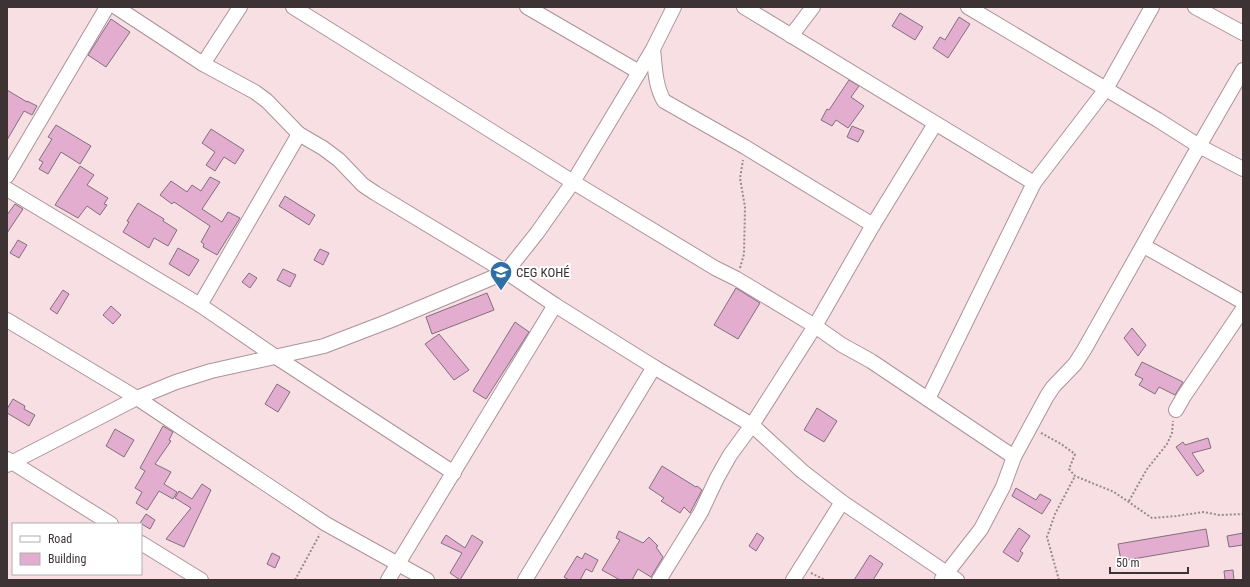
<svg xmlns="http://www.w3.org/2000/svg" width="1250" height="587" font-family="'Roboto Condensed',sans-serif">
<style>
.building{fill:#e3adcf;stroke:#826f7b}
.lines{fill:none;stroke-linecap:round;stroke-linejoin:round}
.minor-casing{stroke:#ab9398;stroke-width:16}
.path{stroke:#9a898c;stroke-width:2;stroke-dasharray:2 2;stroke-linecap:butt}
.minor{stroke:#fff;stroke-width:14}
.labels{text-anchor:middle;stroke-width:4;stroke-linejoin:round;paint-order:stroke}
.poi-label{font-size:13px;fill:#3d3335;stroke:#fff;text-anchor:start}
</style>
<rect width="100%" height="100%" fill="#f8dfe4"/>
<g class="building">
<path d="M900 13 923 27 915 40 892 26Z"/>
<path d="M959 17 970 24 948 58 933 48 940 37 945 40Z"/>
<path d="M111 19 130 32 106 67 88 55Z"/>
<path d="M849 80 859 86 851 97 864 106 848 128 836 120 832 126 821 120 827 109 829 110Z"/>
<path d="M7 90 27 102V101L37 106 32 115 24 111 7 140Z"/>
<path d="M56 125 91 146 80 164 61 152 48 174 39 169 43 162 39 160 52 139 48 137Z"/>
<path d="M852 126 864 131 858 142 847 137Z"/>
<path d="M211 129 244 150 235 164 224 157 215 171 206 165 215 152 202 143Z"/>
<path d="M80 166 94 175 87 185 108 198 104 204 107 205 100 215 87 206 78 218 55 205Z"/>
<path d="M210 177 220 182 202 209 222 222 228 212 240 218 217 255 203 247 204 244 201 242 210 226 174 202 172 204 160 195 171 181 187 192 192 185 201 191Z"/>
<path d="M285 196 315 215 309 225 279 206Z"/>
<path d="M138 203 164 219 163 221 177 230 168 246 154 238 149 248 123 232 129 222 127 221Z"/>
<path d="M15 204 23 209 7 233V215Z"/>
<path d="M18 240 27 245 19 258 10 253Z"/>
<path d="M178 248 199 260 189 276 169 264Z"/>
<path d="M320 249 329 253 323 265 314 260Z"/>
<path d="M283 269 296 275 290 287 277 280Z"/>
<path d="M249 273 257 278 250 288 242 282Z"/>
<path d="M736 288 760 303 738 339 714 325Z"/>
<path d="M63 290 69 294 57 314 50 309Z"/>
<path d="M487 293 494 310 432 334 426 317Z"/>
<path d="M111 306 121 315 113 324 103 315Z"/>
<path d="M515 322 529 332 486 399 473 391Z"/>
<path d="M1132 328 1146 345 1138 356 1124 338Z"/>
<path d="M439 334 469 370 454 380 425 344Z"/>
<path d="M1142 362 1183 382 1175 395 1159 387 1155 394 1139 385 1143 379 1135 375Z"/>
<path d="M277 384 290 392 278 412 265 404Z"/>
<path d="M13 399 25 406 24 409 35 415 29 426 7 413V409Z"/>
<path d="M817 408 837 421 824 442 804 430Z"/>
<path d="M163 426 173 432 169 440 171 441 155 464 171 472 164 484 177 492 173 499 159 491 147 510 136 503 142 492 135 488 145 471 140 468Z"/>
<path d="M115 429 134 440 124 457 106 446Z"/>
<path d="M1208 438 1211 448 1192 453 1204 471 1197 476 1176 447 1183 442 1185 445Z"/>
<path d="M662 466 696 487 697 486 702 490 690 513 684 507 680 513 661 501 664 498 649 488Z"/>
<path d="M202 484 211 490 184 547 166 539 191 508 175 498 179 491 192 499Z"/>
<path d="M1016 488 1036 500 1040 494 1051 500 1042 514 1012 496Z"/>
<path d="M146 514 155 520 150 529 140 523Z"/>
<path d="M1019 528 1030 536 1020 551 1023 553 1018 562 1003 552Z"/>
<path d="M1206 529 1209 546 1121 561 1118 544Z"/>
<path d="M619 531 643 543 649 537 658 546 656 547 663 557 651 577 638 569 632 580H620L602 570 620 540 616 538Z"/>
<path d="M757 533 764 538 756 551 749 546Z"/>
<path d="M1243 533V545L1229 547 1227 536Z"/>
<path d="M446 535 465 548 472 535 483 542 460 580 450 573 462 553 441 543Z"/>
<path d="M272 553 280 557 275 568 267 564Z"/>
<path d="M585 553 598 560 592 572 586 569 580 580H569L564 577 577 556 582 559Z"/>
<path d="M870 555 883 564 873 580H854Z"/>
<path d="M1233 570 1234 580H1225L1224 571Z"/>
</g>
<g class="lines">
<g class="minor-casing">
<g id="minor">
<path d="M116 7 203 64 255 92 267 101 299 134 323 148 339 160 363 185 375 193 506 272 555 305 654 367 752 425 802 471 842 502 957 580"/>
<path d="M293 7 573 182 715 268 737 279 815 326 842 345 871 361 1014 457"/>
<path d="M527 7 639 72"/>
<path d="M744 7 1034 183"/>
<path d="M968 7 1158 120 1199 146 1243 169"/>
<path d="M1195 7 1243 33"/>
<path d="M791 36 813 7"/>
<path d="M653 49C655 66 655 86 664 101L745 147 873 225"/>
<path d="M203 64 240 7"/>
<path d="M7 176 107 7"/>
<path d="M7 189 200 305 276 357 454 473"/>
<path d="M1144 246 1243 302"/>
<path d="M200 305 299 134"/>
<path d="M7 320 137 398 326 524 427 580"/>
<path d="M928 399 1034 183 1106 89 1152 7"/>
<path d="M1176 410 1184 396 1243 309"/>
<path d="M7 459 111 524"/>
<path d="M7 465 137 398 176 382 211 371 324 346 389 321 506 272 537 233 573 182 653 49 674 7"/>
<path d="M141 543 201 580"/>
<path d="M942 579 981 529 1003 487 1014 457 1047 396 1053 387 1075 364 1084 350 1199 146 1243 70"/>
<path d="M388 580 555 305"/>
<path d="M525 580 654 367"/>
<path d="M659 580 701 512 717 478 730 455 752 425 815 326 873 225 935 124"/>
<path d="M793 580 842 502"/>
</g>
</g>
<g class="path">
<path d="M740 268 744 254 745 207 740 178 743 160"/>
<path d="M1041 433 1061 444 1075 454 1069 469 1075 476 1114 492 1152 518 1176 516 1204 512 1219 515 1243 514"/>
<path d="M1129 501 1147 469 1167 444 1172 433 1173 421"/>
<path d="M811 573 825 580"/>
<path d="M295 580 320 534"/>
<path d="M1059 580 1047 537 1055 514 1075 476"/>
</g>
<use href="#minor" class="minor"/>
</g>
<defs>
<g id="school-pin" transform="scale(1.15)"><path d="M0 17L-7.5 6A9.5 9.5 0 1 1 7.5 6Z" fill="#2f6fa5" stroke="#fff"/><path d="M0-5L7-2L0 1L-7-2ZM-4 1L0 2.5L4 1V4Q0 6-4 4Z" fill="#fff"/></g>
</defs>
<g fill-rule="evenodd">
<use href="#school-pin" x="501" y="272"/>
</g>
<g class="labels">
<g class="poi-label">
<text x="516" y="277">CEG KOHÉ</text>
</g>
</g>
<rect width="1250" height="587" fill="none" stroke="#3d3335" stroke-width="16"/>
<rect x="12" y="523" width="130" height="52" fill="#ffffff" stroke="#b1adae"/>
<rect x="20" y="536" width="20" height="6" fill="#ffffff" stroke="#b1adae"/>
<text x="48" y="543" font-size="12" fill="#3d3335">Road</text>
<rect x="20" y="553" width="20" height="12" fill="#e3adcf" stroke="#b1adae"/>
<text x="48" y="563" font-size="12" fill="#3d3335">Building</text>
<path d="M1110 567v6h78v-6" fill="none" stroke="#3d3335" stroke-width="2"/>
<text x="1116" y="567" font-size="12" fill="#3d3335" stroke="#ffffff" stroke-width="3" paint-order="stroke">50 m</text>
</svg>
